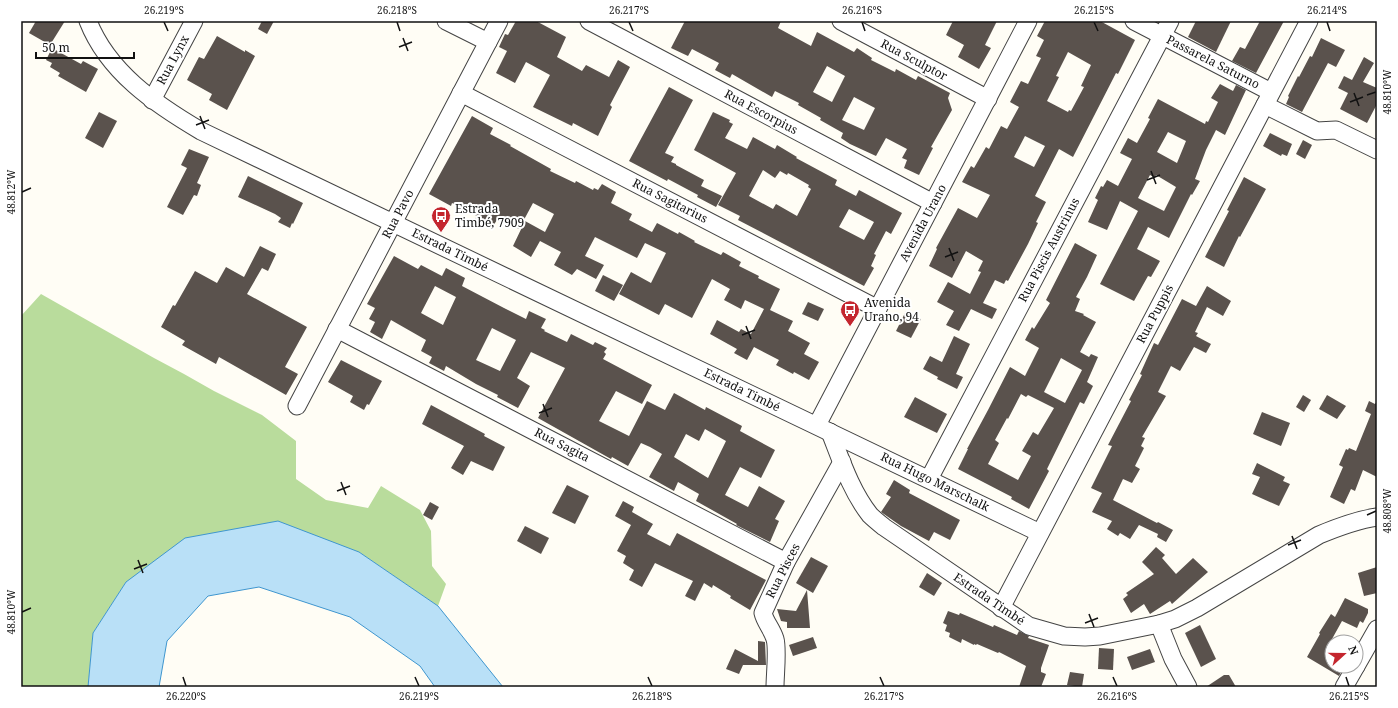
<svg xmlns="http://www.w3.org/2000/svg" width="1398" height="708" font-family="'Noto Serif',serif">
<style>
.forest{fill:#b9dc9c}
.water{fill:#b9e0f7;stroke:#3f96cf}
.building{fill:#5a524d;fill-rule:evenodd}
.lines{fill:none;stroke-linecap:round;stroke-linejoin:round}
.minor-casing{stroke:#444;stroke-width:19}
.minor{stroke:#fff;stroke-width:17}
.ticks{fill:none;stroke:#111;stroke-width:1.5}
.labels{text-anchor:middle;stroke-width:4;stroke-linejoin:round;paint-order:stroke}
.street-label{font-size:12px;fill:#111;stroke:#fff}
.poi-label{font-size:12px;fill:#111;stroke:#fff;text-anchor:start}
.neatline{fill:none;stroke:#111;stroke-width:1.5}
.ticks-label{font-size:10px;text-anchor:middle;fill:#111}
</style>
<rect width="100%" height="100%" fill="#fffdf5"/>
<path class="forest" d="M41 294 154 358 184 374 214 391 262 415 296 441V479L326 500 368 508 381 486 420 510 431 531 432 566 446 584 438 606 359 552 126 582 93 633 88 687H21V316Z"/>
<path class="water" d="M278 521 359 552 438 606 503 687H435L420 666 350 617 259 587 208 596 167 641 159 687H88L93 633 126 582 185 538Z"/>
<g class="building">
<path d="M36 21H65L50 45 29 33Z"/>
<path d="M262 21H274L267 34 258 29Z"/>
<path d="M516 21H536L566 37 557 57 582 71 586 65 609 77 618 60 630 67 610 105 612 107 598 136 573 123 572 126 533 107 550 75 526 62 515 83 496 73 507 51 499 47 505 34 508 35Z"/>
<path d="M685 21H781L778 28 811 46 817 32 854 52 857 48 872 58 871 60 895 72 896 69 916 80 918 76 950 93 948 98 952 110 931 147 933 148 919 175 904 168 907 160 902 158 907 149 886 138 876 156 850 144 841 138 843 133 820 120 821 118 798 105 799 103 775 91 772 97 732 74 730 78 715 70 719 63 692 49 688 56 671 48ZM827 66 845 76 832 102 813 92ZM854 97 875 108 864 130 842 120Z"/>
<path d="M953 21H997L985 45 991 48 979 69 958 57 964 45 946 35Z"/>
<path d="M1045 21H1100L1135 40 1118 74 1116 73 1073 157 1059 149 1035 196 1046 202 1036 222 1038 223 1028 244 1008 281 1006 280 1004 284 995 280 983 303 997 309 992 319 971 309 959 331 946 325 954 311 937 302 948 282 970 294 981 272 978 271 983 261 966 251 952 278 929 266 937 249 936 248 958 208 977 218 990 195 962 182 971 166 974 168 986 147 989 149 1001 126 1007 129 1019 107 1010 102 1021 81 1028 84 1041 58 1036 56 1044 40 1037 36ZM1068 52 1091 65 1081 86 1084 87 1071 111 1069 110 1068 112 1047 101 1059 77 1056 76ZM1025 136 1045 146 1034 167 1014 157Z"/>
<path d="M1196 21H1231L1216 52 1188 37Z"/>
<path d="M1260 21H1284L1256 73 1232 61 1240 47 1245 49Z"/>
<path d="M217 36 245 52V50L255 56 227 110 209 100 212 94 187 80 199 57 204 59Z"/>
<path d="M1321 38 1345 50 1336 67 1328 63 1302 112 1286 104 1289 97 1288 96 1298 76 1299 77 1310 56 1312 57Z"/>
<path d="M52 48 81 64 83 61 98 69 86 92 58 76 60 73 50 67 52 63 46 60Z"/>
<path d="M1364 57 1374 63 1363 82 1377 88V104L1367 123 1340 109 1348 93 1338 88 1344 76 1352 80Z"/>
<path d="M1220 84 1233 91 1236 85 1246 90 1225 135 1216 130 1206 150 1195 179 1200 181 1192 195 1191 194 1169 238 1148 227 1137 249 1160 261 1151 277 1148 276 1134 301 1100 284 1138 211 1120 201 1107 230 1088 222 1098 200 1095 198 1101 186 1103 187 1107 180 1118 186 1132 159 1120 153 1128 138 1137 143 1150 119 1148 118 1158 99 1205 124 1206 121 1208 122 1218 102 1211 98ZM1168 132 1186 141 1177 163 1157 152ZM1150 175 1155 178 1156 175 1176 187 1164 211 1138 198Z"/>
<path d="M669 87 693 100 665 153 674 157 671 162 676 164V165L704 180 701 186 722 196 716 207 697 197 698 195 668 179 667 181 629 161Z"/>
<path d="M99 112 117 121 103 148 85 138Z"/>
<path d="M713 112 730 120 729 122 733 124 725 138 747 149 753 137 775 149 777 145 797 157 796 158 837 180 835 185 856 196 859 190 902 213 891 234 886 231 874 254 876 255 871 266 874 268 864 286 738 220 740 216 718 205 736 173 694 150ZM763 170 775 178 780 171 787 175 788 173 809 185 808 187 811 189 797 216 776 204 773 209 749 196ZM849 209 874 222 864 240 839 227Z"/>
<path d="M472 116 493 128 490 134 511 145 510 146 551 169 550 171 575 183 576 181 593 190 594 188 598 190 602 184 616 192 611 203 632 214 629 220 652 232 657 223 678 234 679 232 695 241 694 242 721 255 723 252 741 262 739 266 759 276 758 278 780 289 770 310 793 321 788 331 810 343 804 354 819 362 809 380 794 372 793 374 776 365 779 360 754 347 747 360 734 353 737 349 710 334 717 320 739 332 741 329 751 334 764 309 745 300 741 309 724 300 730 289 712 279 692 318 665 304 659 315 619 294 631 272 651 283 666 253 645 243 637 258 595 237 585 256 604 265 596 279 577 269 572 275 554 265 561 252 540 241 531 257 513 246 525 221 545 232 554 214 533 203 519 229 498 218 492 228 475 219 477 216 452 203 451 206 429 194Z"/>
<path d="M1270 133 1292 144 1287 156 1282 154 1281 156 1263 146Z"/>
<path d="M1303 140 1312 145 1305 159 1296 154Z"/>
<path d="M189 149 209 157 197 183 201 185 197 196 194 195 183 215 167 207 187 168 181 165Z"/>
<path d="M248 176 303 203 293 224 292 223 290 228 278 222 281 218 275 214 238 197Z"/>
<path d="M1244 177 1266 189 1240 237 1239 236 1224 267 1205 257 1229 211 1227 210Z"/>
<path d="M1075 243 1097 255 1087 277 1076 297 1080 299 1075 311 1084 314 1083 315 1096 322 1080 352 1089 357 1091 354 1098 357 1087 382 1093 386 1084 404 1080 402 1047 469 1049 471 1029 509 1011 499 1012 497 958 469 968 449H967L988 410 1010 367 1025 376 1039 348 1025 340 1032 327 1034 329 1050 303 1046 300ZM1061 358 1082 370 1065 403 1044 392ZM1021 394 1026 397 1028 395 1054 408 1038 435 1033 432 1022 451 1031 456 1018 480 988 464 999 443 995 440 1007 418 1008 419Z"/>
<path d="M260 246 276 254 268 271 262 268 247 294 307 327 285 367 298 374 286 395 219 357 216 364 182 345 185 341 161 327 173 305 175 306 195 271 217 283 226 267 244 277Z"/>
<path d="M394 256 418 269 421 265 442 276 446 268 465 278 462 286 504 308 526 319 529 311 546 319 541 328 545 330 544 331 567 342 571 334 593 345 595 342 607 348 604 352 606 354 603 359 652 385 642 404 616 391 599 421 629 436 647 401 665 410 674 393 705 410 706 407 742 426 740 431 775 450 761 478 740 467 725 495 748 507 759 486 785 501 775 519 779 521 770 542 736 525 737 524 696 501 699 494 678 482 674 491 649 477 662 454 650 447 641 443 628 466 612 457 611 459 538 418 565 368 531 352 517 378 530 386 518 408 497 397 498 395 476 384 446 366 444 371 429 363 432 357 421 351 426 340 391 320 382 339 370 332 375 322 369 319 375 308 367 304ZM435 286 456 297 443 325 421 313ZM492 328 516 340 500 371 476 360ZM705 429 726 441 708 478 674 457 686 434 699 441Z"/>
<path d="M603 275 623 285 614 301 595 291Z"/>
<path d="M1207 286 1231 301 1223 316 1207 307 1195 332 1198 333 1196 336 1211 344 1206 353 1194 347 1180 371 1171 366 1158 392 1166 396 1142 437 1145 438 1141 446 1144 448 1135 466 1140 469 1132 483 1123 479 1113 500 1157 523 1158 522 1173 530 1166 542 1157 537 1158 534 1139 525 1130 539 1120 533 1118 536 1107 529 1112 521 1092 512 1102 493 1091 488 1112 446 1108 445 1131 401 1129 400 1142 375 1140 374 1154 343 1158 345 1182 299 1196 306Z"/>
<path d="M808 302 824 309 818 321 802 314Z"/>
<path d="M906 311 921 319 911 338 896 331Z"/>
<path d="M954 336 970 344 956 374 963 377 957 389 937 379 938 377 923 369 930 356 942 362Z"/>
<path d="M341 360 382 381 369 405 367 404 364 410 350 402 353 396 328 382Z"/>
<path d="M1303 395 1311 400 1304 412 1296 407Z"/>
<path d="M1327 395 1346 406 1337 419 1319 409Z"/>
<path d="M915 397 947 414 937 433 904 417Z"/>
<path d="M1369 401 1375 404 1377 401V477L1363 470 1355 491 1351 489 1344 504 1330 497 1343 467 1339 465 1346 449 1348 450 1349 448 1356 451 1371 414 1365 411Z"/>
<path d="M431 405 485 434 484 436 505 447 493 471 471 461 463 475 451 468 464 446 422 424Z"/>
<path d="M1262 412 1290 423 1281 446 1253 434Z"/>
<path d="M1257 463 1285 477 1283 481 1290 484 1279 506 1252 494 1260 477 1252 474Z"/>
<path d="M894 480 910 490 909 493 960 520 950 540 934 532 929 541 901 526 881 512 891 497 886 494Z"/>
<path d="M567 485 589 496 575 524 552 513Z"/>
<path d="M623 501 634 507 632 512 653 524 647 534 670 546 677 533 766 580 750 610 730 598 731 596 713 585 712 588 704 583 695 601 685 596 693 581 655 563 642 587 629 580 634 570 623 563 626 556 617 551 631 525 615 516Z"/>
<path d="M430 502 439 507 432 520 423 515Z"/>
<path d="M525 526 549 538 541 554 517 541Z"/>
<path d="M1156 547 1165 555 1162 558 1176 574 1193 558 1208 572 1172 604 1170 601 1150 614 1144 604 1131 613 1123 599 1128 595 1126 593 1154 574 1142 562Z"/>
<path d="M811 557 828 566 813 593 796 583Z"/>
<path d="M1377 567V593L1364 596 1358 573Z"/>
<path d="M927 573 942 583 934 596 919 587Z"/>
<path d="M807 590 810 628H787V622L781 621 777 609 796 611Z"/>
<path d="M1345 598 1368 609V613L1363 623 1360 621 1357 628 1342 621 1327 648 1332 650 1328 659 1332 661V666H1340L1343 668 1339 676 1307 657 1320 634 1319 633 1331 614 1335 617Z"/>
<path d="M948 611 959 615 960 613 993 627 994 625 1017 635 1019 631 1029 636 1028 638 1049 645 1041 668V672L1046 674 1041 687H1019L1026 666 999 652 998 653 977 644 976 645 974 644V645L962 639 961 643 949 637 950 633 945 631 947 625 943 623Z"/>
<path d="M1200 625 1216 659 1201 667 1185 633Z"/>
<path d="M813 637 817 648 793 656 789 645Z"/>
<path d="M758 641 765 642 766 665H743L739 674 726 669 735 649 758 661Z"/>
<path d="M1099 648 1114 649 1113 670 1098 669Z"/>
<path d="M1150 649 1155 662 1132 670 1127 657Z"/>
<path d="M1070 672 1084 674 1082 687 1067 685Z"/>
<path d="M1224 675H1229L1236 687H1206Z"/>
</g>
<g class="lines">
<g class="minor-casing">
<g id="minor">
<path d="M88 21C108 72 155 104 201 131L1040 533"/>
<path d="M446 21 488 42"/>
<path d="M589 21 933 203"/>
<path d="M841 21 988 99"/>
<path d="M1134 21 1271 92"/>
<path d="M461 93 878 309"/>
<path d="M152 100 194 21"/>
<path d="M1265 105 1317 131 1336 130 1377 150"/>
<path d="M337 329 786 562"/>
<path d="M297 406 499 21"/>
<path d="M817 425 1028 21"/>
<path d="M830 432C841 460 851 491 870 515 874 519 879 523 884 527L1029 626 1064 636 1085 637 1100 636 1159 624 1175 619 1197 608 1319 535C1338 527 1357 520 1377 517"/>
<path d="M929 479 1170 21"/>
<path d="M1001 608 1309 21"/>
<path d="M1159 624 1173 659 1188 687"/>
<path d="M1356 666 1377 629"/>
<path d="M775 687C775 675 778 649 775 639 772 629 765 622 763 613L786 562 842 462"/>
<path d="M1344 687 1356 666"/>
</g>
</g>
<use href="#minor" class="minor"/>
</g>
<path class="ticks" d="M164 22 168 31M397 22 400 31M629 22 633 31M862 22 865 31M1094 22 1098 31M1327 22 1330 31M403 38 408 51M399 47 412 42M1354 93 1359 106M1367 95 1376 92M1350 102 1363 97M200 116 205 129M196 125 209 120M1151 171 1156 184M1147 180 1160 175M22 192 31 188M949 248 954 261M945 257 958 252M746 326 751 339M742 335 755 330M543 404 548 417M539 413 552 408M341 482 346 495M337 491 350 486M1367 515 1376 511M1292 536 1297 549M1288 545 1301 540M138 560 143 573M134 569 147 564M22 612 31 608M1089 614 1094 627M1085 623 1098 618M183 677 186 686M415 677 419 686M648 677 652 686M880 677 884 686M1113 677 1117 686M1346 677 1349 686"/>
<defs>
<g id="bus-pin" transform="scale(1)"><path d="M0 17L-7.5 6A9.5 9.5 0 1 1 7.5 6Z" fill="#c4262e" stroke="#fff"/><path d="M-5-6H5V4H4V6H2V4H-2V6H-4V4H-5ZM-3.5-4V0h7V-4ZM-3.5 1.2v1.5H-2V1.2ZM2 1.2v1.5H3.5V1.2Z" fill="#fff"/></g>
</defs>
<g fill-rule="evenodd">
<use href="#bus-pin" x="441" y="216"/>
<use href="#bus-pin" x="850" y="310"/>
</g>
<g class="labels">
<g class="street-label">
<text transform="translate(173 60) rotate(-62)" y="4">Rua Lynx</text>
<text transform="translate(914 60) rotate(28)" y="4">Rua Sculptor</text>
<text transform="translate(1213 62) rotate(27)" y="4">Passarela Saturno</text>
<text transform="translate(761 112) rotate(28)" y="4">Rua Escorpius</text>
<text transform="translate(670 201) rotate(27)" y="4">Rua Sagitarius</text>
<text transform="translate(398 214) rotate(-62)" y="4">Rua Pavo</text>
<text transform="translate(923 223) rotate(-62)" y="4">Avenida Urano</text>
<text transform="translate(450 250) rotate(26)" y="4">Estrada Timbé</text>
<text transform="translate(1049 250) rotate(-62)" y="4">Rua Piscis Austrinus</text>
<text transform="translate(1155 314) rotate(-62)" y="4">Rua Puppis</text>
<text transform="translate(742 390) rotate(26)" y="4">Estrada Timbé</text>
<text transform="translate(562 445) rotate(27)" y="4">Rua Sagita</text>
<text transform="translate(935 482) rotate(26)" y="4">Rua Hugo Marschalk</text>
<text transform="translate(783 571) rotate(-63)" y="4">Rua Pisces</text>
<text transform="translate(989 599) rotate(34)" y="4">Estrada Timbé</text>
</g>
<g class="poi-label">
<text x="455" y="213">Estrada<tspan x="455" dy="14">Timbé, 7909</tspan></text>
<text x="864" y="307">Avenida<tspan x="864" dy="14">Urano, 94</tspan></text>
</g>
</g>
<rect width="1398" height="708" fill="none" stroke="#ffffff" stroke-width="44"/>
<g transform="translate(1344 654) rotate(69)"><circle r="19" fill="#ffffff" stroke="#a0a0a0"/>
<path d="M0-3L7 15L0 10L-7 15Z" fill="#c4262e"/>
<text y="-6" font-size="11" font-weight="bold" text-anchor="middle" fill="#111111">N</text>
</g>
<path d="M36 52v6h98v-6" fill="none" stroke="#111111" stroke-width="2"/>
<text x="42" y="52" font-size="12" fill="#111111" stroke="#ffffff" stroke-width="3" paint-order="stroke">50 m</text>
<rect x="22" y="22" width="1354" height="664" class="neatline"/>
<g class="ticks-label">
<text x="164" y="14">26.219°S</text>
<text x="397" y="14">26.218°S</text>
<text x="629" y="14">26.217°S</text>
<text x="862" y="14">26.216°S</text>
<text x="1094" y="14">26.215°S</text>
<text x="1327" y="14">26.214°S</text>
<text transform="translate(1387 92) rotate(-90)" y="4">48.810°W</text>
<text transform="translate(11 192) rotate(-90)" y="4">48.812°W</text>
<text transform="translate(1387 511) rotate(-90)" y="4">48.808°W</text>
<text transform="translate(11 612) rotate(-90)" y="4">48.810°W</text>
<text x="186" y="700">26.220°S</text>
<text x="419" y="700">26.219°S</text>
<text x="652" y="700">26.218°S</text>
<text x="884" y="700">26.217°S</text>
<text x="1117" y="700">26.216°S</text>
<text x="1349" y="700">26.215°S</text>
</g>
</svg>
